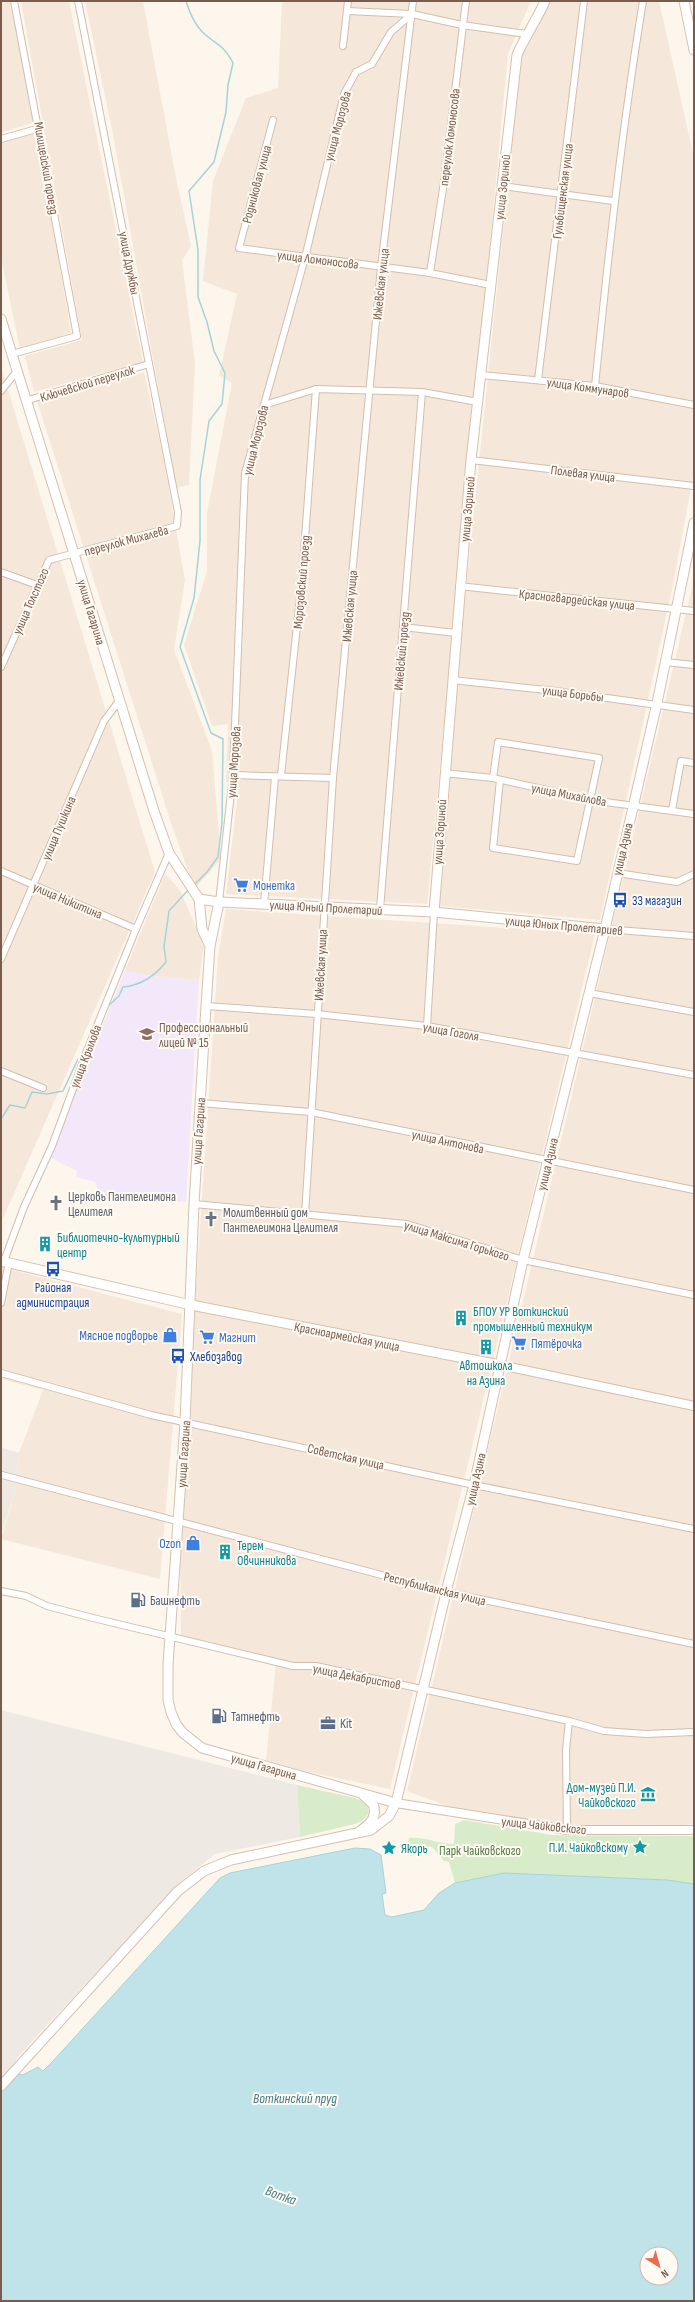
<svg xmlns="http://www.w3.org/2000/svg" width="695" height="2302" font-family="'Sofia Sans Condensed',sans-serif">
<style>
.residential{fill:#f5e8da}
.industrial{fill:#efe9e4}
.education{fill:#f3e8fa}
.green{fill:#d8ecc9}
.water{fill:#bfe3e8;stroke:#a5d3da;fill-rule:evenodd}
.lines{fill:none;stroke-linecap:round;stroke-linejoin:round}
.stream{stroke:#a5d3da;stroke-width:1.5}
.minor-casing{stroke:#d1beb0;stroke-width:8}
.tertiary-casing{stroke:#d1beb0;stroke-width:10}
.secondary-casing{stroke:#d6c0b0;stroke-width:11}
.minor{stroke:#fff;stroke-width:6}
.tertiary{stroke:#fff;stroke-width:8}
.secondary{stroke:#fff;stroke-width:9}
.labels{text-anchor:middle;stroke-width:4;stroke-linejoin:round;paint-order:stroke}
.street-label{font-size:13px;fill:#7a5c4d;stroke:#fffaf3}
.shop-label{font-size:13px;fill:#366cbe;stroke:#fffaf3;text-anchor:start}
.transit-label{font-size:13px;fill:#164399;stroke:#fffaf3;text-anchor:start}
.education-label{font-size:13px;fill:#785e54;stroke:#fffaf3;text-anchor:start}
.worship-label{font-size:13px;fill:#5b616d;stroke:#fffaf3;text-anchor:start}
.culture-label{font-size:13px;fill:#0d838f;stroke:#fffaf3;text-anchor:start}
.service-label{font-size:13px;fill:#4e5e75;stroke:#fffaf3;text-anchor:start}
.park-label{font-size:13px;fill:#537a41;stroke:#fffaf3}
.water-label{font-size:14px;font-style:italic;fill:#437c86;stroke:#fffaf3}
</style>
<rect width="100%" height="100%" fill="#fdf6ec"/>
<g class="residential">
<path d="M1 1H10L34 122 1 133Z"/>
<path d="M21 1H69L143 362 34 392 25 356 82 340Z"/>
<path d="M85 1H143L176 178 191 246 182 261 195 363 189 485 176 488 113 134Z"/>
<path d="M282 1H531L508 54 427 904 226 894 239 784 226 782 228 724 212 726 184 645 207 571V513L232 383 219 376 237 294 203 281 213 181 246 98 278 88Z"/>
<path d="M550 1H659L694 158V471L673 585 600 920 439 906 458 666 521 56Z"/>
<path d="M37 131 71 333 20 349 1 258V142Z"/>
<path d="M1 367 155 872 1 1223Z"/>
<path d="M144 372 164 461 185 580 174 650 212 751 221 859 197 886 191 879 172 826 37 401Z"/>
<path d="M694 579V1824L661 1827 560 1825 450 1807 407 1791Z"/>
<path d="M165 874 180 890 204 946 199 980 152 976 125 971Z"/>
<path d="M226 909 595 934 390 1789 304 1771 266 1760 276 1662 181 1638 180 1528 218 958Z"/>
<path d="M1 1267 182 1314 160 1579 1 1539 16 1488 19 1453 43 1390 1 1379Z"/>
</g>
<g class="industrial">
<path d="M1 1447 19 1453 16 1488 1 1535Z"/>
<path d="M1 1710 297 1785 300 1837 215 1854 184 1879 48 2024 16 2059V2068L1 2083Z"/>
</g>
<path class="education" d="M125 971 152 976 199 980 186 1202 105 1196 100 1195 95 1182 76 1177 77 1171 51 1158 77 1088Z"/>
<g class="green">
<path d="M297 1785 355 1798 367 1804 369 1813 362 1821 355 1824 300 1837Z"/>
<path d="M464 1820 552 1835 693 1836V1884L667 1880 504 1873 455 1883 449 1862 444 1861 432 1847 407 1844 409 1838C424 1836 438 1844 454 1844L455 1824Z"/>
</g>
<path class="water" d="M355 1848 370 1849 381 1855 386 1893 382 1894 385 1915 392 1917 424 1910 439 1893 455 1883 504 1873 667 1880 694 1884V2301H1V2092L18 2074 23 2075 38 2067 43 2071 53 2061 220 1878 230 1873ZM647 2254H671V2278H647Z"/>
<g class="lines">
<g class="stream">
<path d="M186 1C190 14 196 28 207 36 220 47 224 46 233 63L228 85 226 112 214 162 189 191 198 250V297L207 322 214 351 225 373 222 404 209 421 200 480V541L194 598 180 647 211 733 223 739 222 823 218 857 207 872 194 885"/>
<path d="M108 1006 119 996 123 987C140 986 156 975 166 962L164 946 169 911 189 889"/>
<path d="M1 1119 10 1105 25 1108 32 1092 47 1094 63 1091 78 1059 82 1056"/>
</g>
<g class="minor-casing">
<g id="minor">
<path d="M347 11 412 14 462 25 526 34"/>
<path d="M343 46 348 1"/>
<path d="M273 120 239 248 430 273 491 285"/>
<path d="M1 139 40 128"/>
<path d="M502 186 613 201"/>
<path d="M430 273 444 182 466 1"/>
<path d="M12 354 77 336 14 1"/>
<path d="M481 375 595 386 694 405"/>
<path d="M538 380 584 1"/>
<path d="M595 386C608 257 622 129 643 1"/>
<path d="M1 391 17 371"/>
<path d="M25 401 149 364"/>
<path d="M264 405 316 389 422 392 478 402"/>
<path d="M471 460 694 486"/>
<path d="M1 572 37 585"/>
<path d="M459 586 694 611"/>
<path d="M403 627 456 633"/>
<path d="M665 662 694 665"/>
<path d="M1 667 49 560 177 526 178 512 78 1"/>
<path d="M452 680 556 691 694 710"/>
<path d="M444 773 493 778 591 800 694 814"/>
<path d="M233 775 333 778"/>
<path d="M281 775 302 579 316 389"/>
<path d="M493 778 498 742 599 758 577 861 493 848 500 780"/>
<path d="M672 810 681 761 694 763"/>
<path d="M1 871 136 929"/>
<path d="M617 873 677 882 694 874"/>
<path d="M219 902 233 775 245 473 305 258 344 94 356 72 372 64 391 32 412 14"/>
<path d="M264 904 275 777"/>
<path d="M380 909 422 392"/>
<path d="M605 929 694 936"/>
<path d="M1 959 104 721 119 701"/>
<path d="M589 993 694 1012"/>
<path d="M206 1006 317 1014 427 1026 694 1075"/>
<path d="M427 1026 434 912"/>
<path d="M1 1071 43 1088"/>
<path d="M200 1103 311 1112 694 1190"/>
<path d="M194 1204 407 1224 523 1260 694 1295"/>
<path d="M305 1214 333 778 381 267 413 1"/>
<path d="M4 1261 24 1207 52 1146 88 1048 136 929 169 853"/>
<path d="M1 1303 9 1262"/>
<path d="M1 1373 151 1415 474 1485 694 1529"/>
<path d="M2 1475 446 1592 694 1644"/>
<path d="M1 1591 26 1596 47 1606 93 1618 293 1666H316L569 1721 604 1731 646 1734 694 1732"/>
<path d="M567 1830 566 1750 569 1721"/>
</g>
</g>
<g class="tertiary-casing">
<g id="tertiary">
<path d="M500 1365 694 1406"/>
<path d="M396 1803 567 1830H694"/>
</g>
</g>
<g class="secondary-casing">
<g id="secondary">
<path d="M684 1 694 50"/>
<path d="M1 319 154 811 169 853 199 899"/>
<path d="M219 902 434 912 605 929"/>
<path d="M434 912 471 460 517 55C525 36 537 20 545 1"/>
<path d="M210 946 202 929 199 899 219 902 210 946 206 1006 194 1204 185 1422 168 1665V1700L171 1712 176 1724 183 1733 202 1748 396 1803"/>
<path d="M1 1261 191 1305 500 1365"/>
<path d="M360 1831C370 1824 378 1817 373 1804L363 1795"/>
<path d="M1 2086 178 1891 204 1871 231 1860 371 1830 389 1816 396 1803 448 1584 474 1485 523 1260 605 929 657 703 694 523"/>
</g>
</g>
<use href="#minor" class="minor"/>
<use href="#tertiary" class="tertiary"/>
<use href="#secondary" class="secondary"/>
</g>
<defs>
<g id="supermarket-bare" transform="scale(1.2)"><path d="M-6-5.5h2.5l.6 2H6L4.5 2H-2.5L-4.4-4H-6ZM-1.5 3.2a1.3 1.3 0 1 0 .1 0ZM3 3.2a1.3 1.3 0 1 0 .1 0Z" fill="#3f7fe0" stroke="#fffaf3" stroke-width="2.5" paint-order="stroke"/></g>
<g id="bus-bare" transform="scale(1.2)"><path d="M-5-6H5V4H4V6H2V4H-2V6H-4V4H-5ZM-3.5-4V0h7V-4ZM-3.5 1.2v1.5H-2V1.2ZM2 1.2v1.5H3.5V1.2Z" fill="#1a4fb4" stroke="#fffaf3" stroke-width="2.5" paint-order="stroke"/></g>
<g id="university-bare" transform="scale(1.2)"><path d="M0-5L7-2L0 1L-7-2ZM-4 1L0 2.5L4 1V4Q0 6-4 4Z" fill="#8d6e63" stroke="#fffaf3" stroke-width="2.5" paint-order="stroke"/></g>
<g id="church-bare" transform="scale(1.2)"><path d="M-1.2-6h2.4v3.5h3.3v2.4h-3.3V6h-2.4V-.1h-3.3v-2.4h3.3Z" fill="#6b7280" stroke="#fffaf3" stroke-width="2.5" paint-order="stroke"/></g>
<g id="building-bare" transform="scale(1.2)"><path d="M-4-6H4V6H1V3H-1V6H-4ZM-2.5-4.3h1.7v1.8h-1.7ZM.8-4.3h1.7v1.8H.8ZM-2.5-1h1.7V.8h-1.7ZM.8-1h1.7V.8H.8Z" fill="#0f9aa8" stroke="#fffaf3" stroke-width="2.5" paint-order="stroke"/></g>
<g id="shop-bare" transform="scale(1.2)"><path d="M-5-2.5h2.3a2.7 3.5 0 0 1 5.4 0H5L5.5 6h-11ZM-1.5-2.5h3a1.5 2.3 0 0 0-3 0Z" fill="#3f7fe0" stroke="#fffaf3" stroke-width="2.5" paint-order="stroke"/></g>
<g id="fuel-bare" transform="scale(1.2)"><path d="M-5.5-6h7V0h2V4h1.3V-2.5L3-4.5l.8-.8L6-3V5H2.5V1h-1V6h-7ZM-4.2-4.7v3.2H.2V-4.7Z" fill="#5c6f8a" stroke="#fffaf3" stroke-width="2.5" paint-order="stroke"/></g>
<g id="office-bare" transform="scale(1.2)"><path d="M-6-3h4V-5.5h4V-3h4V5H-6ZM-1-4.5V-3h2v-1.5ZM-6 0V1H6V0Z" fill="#5c6f8a" stroke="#fffaf3" stroke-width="2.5" paint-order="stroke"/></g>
<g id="museum-bare" transform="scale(1.2)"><path d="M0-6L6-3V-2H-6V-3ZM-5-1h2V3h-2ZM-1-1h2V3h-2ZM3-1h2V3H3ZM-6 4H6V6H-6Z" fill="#0f9aa8" stroke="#fffaf3" stroke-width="2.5" paint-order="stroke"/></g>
<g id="sight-bare" transform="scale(1.2)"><path d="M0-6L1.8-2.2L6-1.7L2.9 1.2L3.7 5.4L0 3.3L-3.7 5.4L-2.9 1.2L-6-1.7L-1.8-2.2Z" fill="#0f9aa8" stroke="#fffaf3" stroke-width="2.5" paint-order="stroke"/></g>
</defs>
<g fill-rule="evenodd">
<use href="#supermarket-bare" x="241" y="885"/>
<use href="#bus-bare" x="620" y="900"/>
<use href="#university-bare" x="147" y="1034"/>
<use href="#church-bare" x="56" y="1203"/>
<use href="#church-bare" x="211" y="1219"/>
<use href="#building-bare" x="45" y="1244"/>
<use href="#bus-bare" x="53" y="1269"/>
<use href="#building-bare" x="461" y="1318"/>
<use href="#shop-bare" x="170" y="1335"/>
<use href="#supermarket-bare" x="207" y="1337"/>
<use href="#supermarket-bare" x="519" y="1343"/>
<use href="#building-bare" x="486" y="1347"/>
<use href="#bus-bare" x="178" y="1356"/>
<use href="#shop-bare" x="193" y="1543"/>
<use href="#building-bare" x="225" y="1552"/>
<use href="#fuel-bare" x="138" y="1600"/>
<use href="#fuel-bare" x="219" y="1716"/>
<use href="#office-bare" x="328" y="1723"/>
<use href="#museum-bare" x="648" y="1794"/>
<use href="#sight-bare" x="640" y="1847"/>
<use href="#sight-bare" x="389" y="1848"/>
</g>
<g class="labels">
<g class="street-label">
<text transform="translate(337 126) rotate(-75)" y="5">улица Морозова</text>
<text transform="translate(449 137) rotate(-83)" y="5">переулок Ломоносова</text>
<text transform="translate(47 168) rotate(80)" y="5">Милицейский проезд</text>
<text transform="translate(256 184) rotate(-75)" y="5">Родниковая улица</text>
<text transform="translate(502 187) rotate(-84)" y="5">улица Зориной</text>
<text transform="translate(562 191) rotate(-83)" y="5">Гульбищенская улица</text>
<text transform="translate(318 259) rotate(7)" y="5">улица Ломоносова</text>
<text transform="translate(130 263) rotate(79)" y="5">улица Дружбы</text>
<text transform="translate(380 284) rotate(-84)" y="5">Ижевская улица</text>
<text transform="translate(87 383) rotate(-17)" y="5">Ключевской переулок</text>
<text transform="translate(588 387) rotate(8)" y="5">улица Коммунаров</text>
<text transform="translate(255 440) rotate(-76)" y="5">улица Морозова</text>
<text transform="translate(583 473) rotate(7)" y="5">Полевая улица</text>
<text transform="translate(467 509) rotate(-85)" y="5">улица Зориной</text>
<text transform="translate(126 540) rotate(-15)" y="5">переулок Михалева</text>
<text transform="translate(301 582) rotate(-85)" y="5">Морозовский проезд</text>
<text transform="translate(577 599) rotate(6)" y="5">Красногвардейская улица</text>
<text transform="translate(30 601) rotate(-66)" y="5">улица Толстого</text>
<text transform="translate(349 606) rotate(-85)" y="5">Ижевская улица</text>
<text transform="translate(92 612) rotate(73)" y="5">улица Гагарина</text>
<text transform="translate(401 651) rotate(-85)" y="5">Ижевский проезд</text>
<text transform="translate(573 693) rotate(7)" y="5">улица Борьбы</text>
<text transform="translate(233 762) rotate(-86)" y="5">улица Морозова</text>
<text transform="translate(569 794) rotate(11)" y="5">улица Михайлова</text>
<text transform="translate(58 828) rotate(-67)" y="5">улица Пушкина</text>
<text transform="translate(439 832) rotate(-86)" y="5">улица Зориной</text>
<text transform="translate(622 849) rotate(-77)" y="5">улица Азина</text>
<text transform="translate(68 900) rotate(23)" y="5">улица Никитина</text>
<text transform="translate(326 907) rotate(3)" y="5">улица Юный Пролетарий</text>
<text transform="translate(564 925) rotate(5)" y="5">улица Юных Пролетариев</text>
<text transform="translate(320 965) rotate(-87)" y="5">Ижевская улица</text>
<text transform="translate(451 1031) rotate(10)" y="5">улица Гоголя</text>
<text transform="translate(85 1056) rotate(-69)" y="5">улица Крылова</text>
<text transform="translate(198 1131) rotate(-86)" y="5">улица Гагарина</text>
<text transform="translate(448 1141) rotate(12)" y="5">улица Антонова</text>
<text transform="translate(547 1164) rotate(-76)" y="5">улица Азина</text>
<text transform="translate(457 1240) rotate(17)" y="5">улица Максима Горького</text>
<text transform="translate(347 1336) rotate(11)" y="5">Красноармейская улица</text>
<text transform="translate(183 1454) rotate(-86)" y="5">улица Гагарина</text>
<text transform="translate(346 1456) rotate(13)" y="5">Советская улица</text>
<text transform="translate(475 1479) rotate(-77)" y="5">улица Азина</text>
<text transform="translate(435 1588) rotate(14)" y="5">Республиканская улица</text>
<text transform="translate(357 1676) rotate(11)" y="5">улица Декабристов</text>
<text transform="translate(264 1766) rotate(16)" y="5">улица Гагарина</text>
<text transform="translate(544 1825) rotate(6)" y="5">улица Чайковского</text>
</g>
<g class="shop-label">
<text x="253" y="890">Монетка</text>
<text x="158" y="1340" text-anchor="end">Мясное подворье</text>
<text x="219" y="1342">Магнит</text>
<text x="531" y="1348">Пятёрочка</text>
<text x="181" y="1548" text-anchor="end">Ozon</text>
</g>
<g class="transit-label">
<text x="632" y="905">33 магазин</text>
<text x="53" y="1292" text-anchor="middle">Районая<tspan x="53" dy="15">администрация</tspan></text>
<text x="190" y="1361">Хлебозавод</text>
</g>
<g class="education-label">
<text x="159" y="1032">Профессиональный<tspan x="159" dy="15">лицей № 15</tspan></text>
</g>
<g class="worship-label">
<text x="68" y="1201">Церковь Пантелеимона<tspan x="68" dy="15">Целителя</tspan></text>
<text x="223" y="1217">Молитвенный дом<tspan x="223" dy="15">Пантелеимона Целителя</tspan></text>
</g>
<g class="culture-label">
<text x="57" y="1242">Библиотечно-культурный<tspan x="57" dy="15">центр</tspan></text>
<text x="473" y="1316">БПОУ УР Воткинский<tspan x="473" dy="15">промышленный техникум</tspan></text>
<text x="486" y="1370" text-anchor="middle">Автошкола<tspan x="486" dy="15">на Азина</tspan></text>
<text x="237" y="1550">Терем<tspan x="237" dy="15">Овчинникова</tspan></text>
<text x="636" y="1792" text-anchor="end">Дом-музей П.И.<tspan x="636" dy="15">Чайковского</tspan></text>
<text x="628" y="1852" text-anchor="end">П.И. Чайковскому</text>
<text x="401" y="1853">Якорь</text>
</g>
<g class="service-label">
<text x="150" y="1605">Башнефть</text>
<text x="231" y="1721">Татнефть</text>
<text x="340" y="1728">Kit</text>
</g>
<g class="park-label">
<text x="480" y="1855">Парк Чайковского</text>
</g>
<g class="water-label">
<text x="295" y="2103">Воткинский пруд</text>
<text transform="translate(281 2195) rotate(20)" y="5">Вотка</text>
</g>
</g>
<rect width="695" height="2302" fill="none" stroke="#7a5c4d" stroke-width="4"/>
<g transform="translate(659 2266) rotate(143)"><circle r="19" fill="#fffaf3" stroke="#cabbb1"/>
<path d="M0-3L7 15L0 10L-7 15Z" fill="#e76f51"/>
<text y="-6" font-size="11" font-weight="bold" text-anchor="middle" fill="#7a5c4d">N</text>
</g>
</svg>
